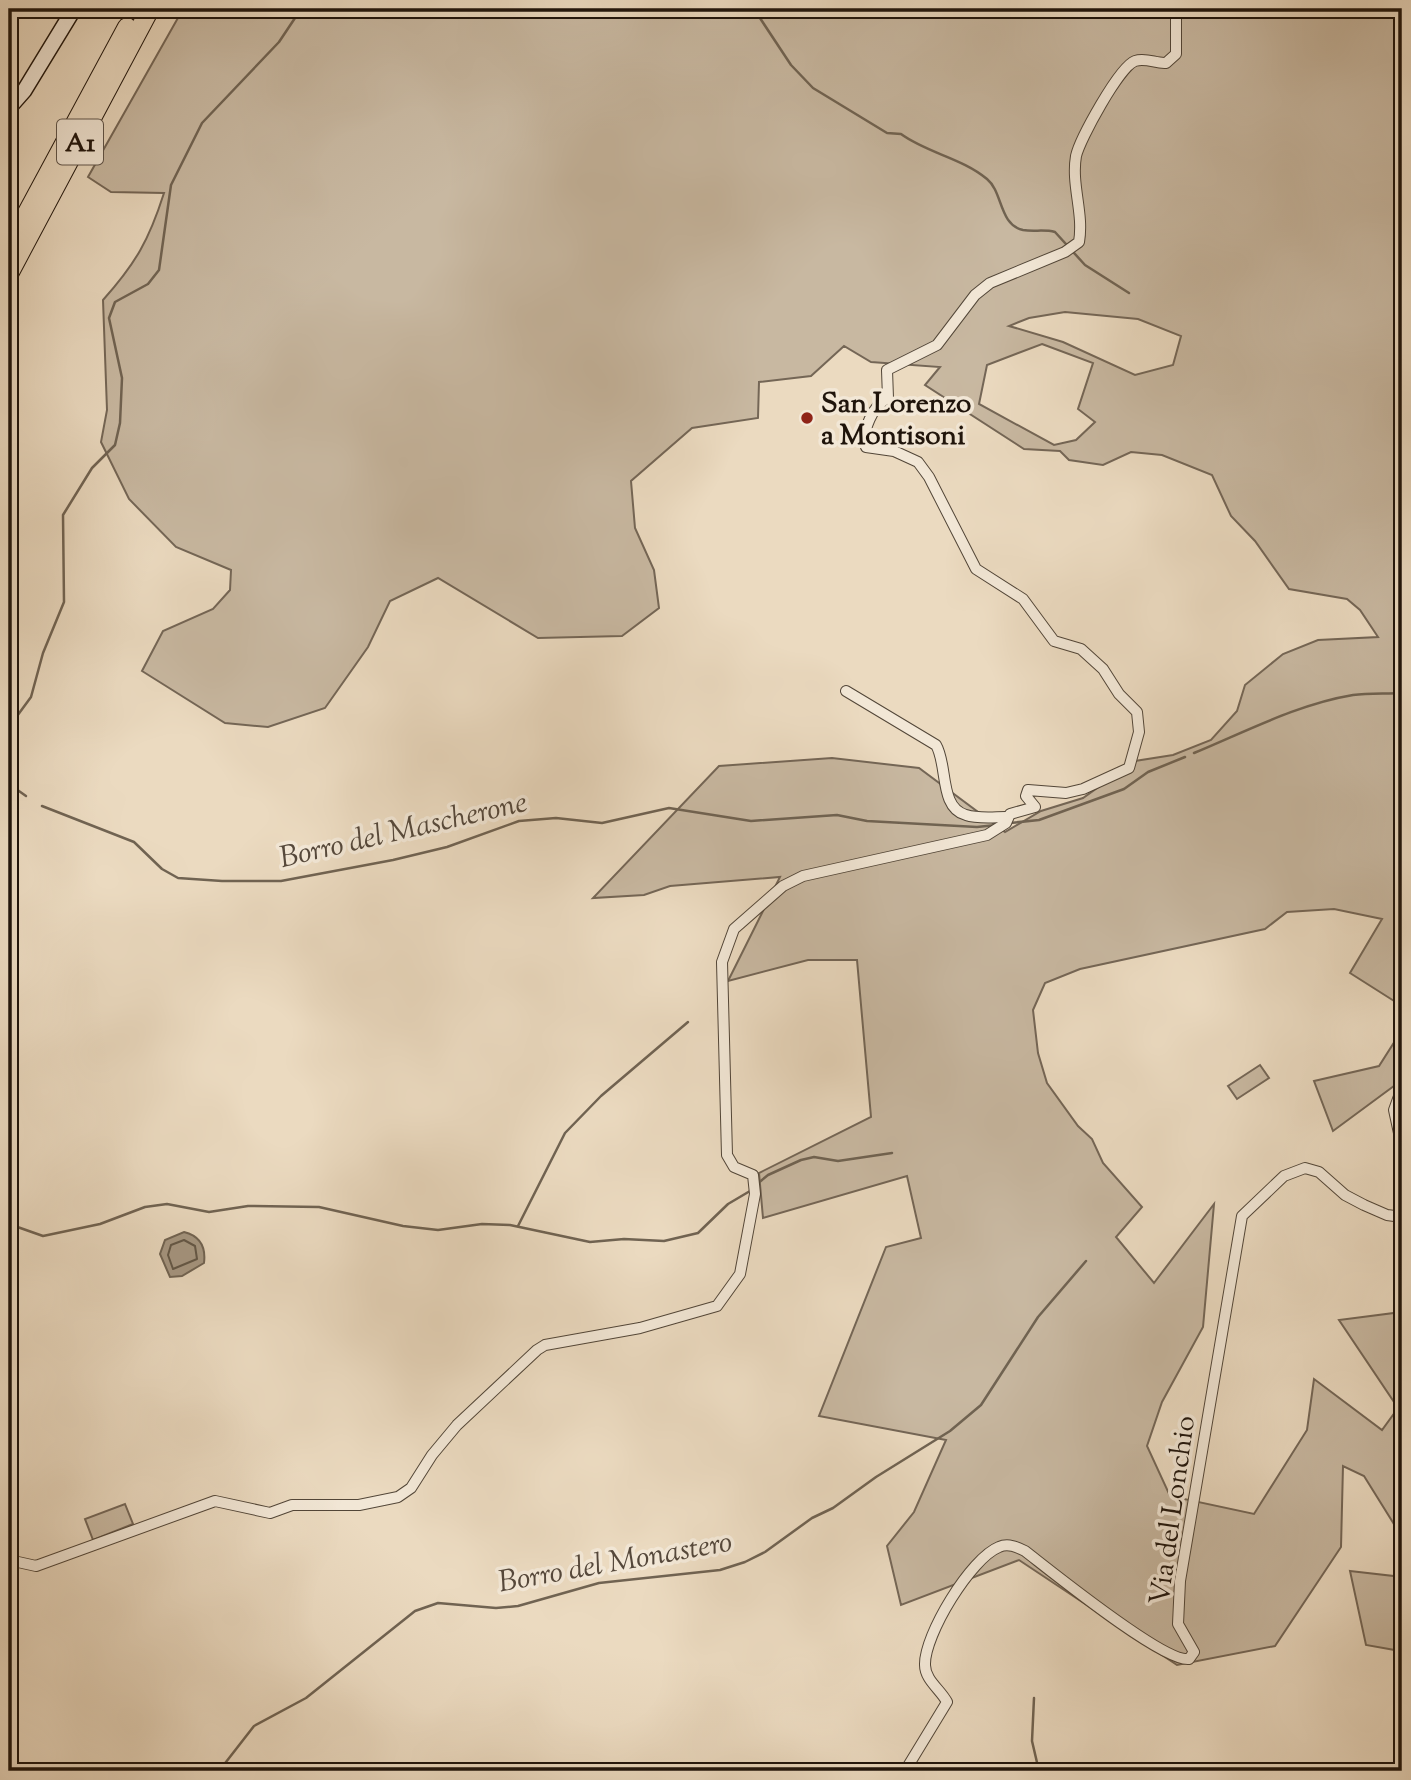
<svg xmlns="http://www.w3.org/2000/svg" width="1411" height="1780" font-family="'Sorts Mill Goudy',serif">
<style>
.green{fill:#c8b8a1;stroke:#746656;stroke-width:2;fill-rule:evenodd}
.water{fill:#a69782;stroke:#706352;stroke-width:2}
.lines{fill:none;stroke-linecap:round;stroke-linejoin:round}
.shore{stroke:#625646;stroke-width:2}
.stream{stroke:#706352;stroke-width:2.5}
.street-casing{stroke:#524638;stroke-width:12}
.secondary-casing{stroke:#1f140b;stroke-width:17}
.highway-casing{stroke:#1f140b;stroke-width:20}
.street{stroke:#f2e7d6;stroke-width:10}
.secondary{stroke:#f2e7d6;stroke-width:14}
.highway{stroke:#ebdac0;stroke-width:18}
.poi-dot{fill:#8f2418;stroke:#f2e7d6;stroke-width:2.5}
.labels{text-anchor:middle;stroke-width:7;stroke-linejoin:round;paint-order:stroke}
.shield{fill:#f2e7d6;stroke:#5e5348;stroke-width:2}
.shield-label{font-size:26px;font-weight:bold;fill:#1f140b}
.poi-label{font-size:28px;font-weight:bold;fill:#1f140b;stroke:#f2e7d6;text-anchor:start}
.street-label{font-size:28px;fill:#1f140b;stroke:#f2e7d6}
.water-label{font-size:30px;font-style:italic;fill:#55483b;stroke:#f2e7d6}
</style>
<rect width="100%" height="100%" fill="#ebdac0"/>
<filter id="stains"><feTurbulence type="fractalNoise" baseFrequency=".00286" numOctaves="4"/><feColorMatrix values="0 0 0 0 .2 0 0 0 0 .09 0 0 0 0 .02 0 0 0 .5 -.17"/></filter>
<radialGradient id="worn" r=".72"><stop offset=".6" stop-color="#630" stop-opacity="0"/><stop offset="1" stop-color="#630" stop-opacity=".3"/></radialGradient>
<g class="green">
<path d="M183 9H1402V1006L1350 973 1382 919 1334 909 1287 912 1265 929 1080 969 1045 983 1033 1010 1038 1053 1047 1083 1078 1126 1092 1139 1103 1163 1142 1207 1116 1237 1154 1283 1214 1204 1203 1327 1162 1402 1147 1446 1170 1496 1254 1514 1307 1430 1314 1379 1382 1430 1398 1408 1339 1320 1402 1312V1537L1364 1476 1343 1466 1341 1547 1275 1646 1177 1665 1019 1560 901 1605 887 1546 914 1512 946 1440 819 1416 886 1247 921 1238 907 1176 763 1218 759 1173 871 1117 857 960H808L728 981 780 877 670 886 644 895 593 898 719 766 832 758 919 768 1005 832 1041 811 1083 798 1135 761 1173 755 1211 740 1237 711 1245 685 1283 654 1318 640 1378 637 1360 610 1347 599 1289 589 1255 541 1231 516 1212 475 1162 455 1131 452 1103 465 1069 460 1060 451 1024 449 925 385 940 367 871 362 844 346 811 376 759 382 758 418 692 428 631 481 635 528 654 570 659 608 622 636 538 638 438 578 390 601 368 647 325 708 268 727 225 723 142 671 163 631 213 609 230 590 231 570 176 547 129 499 101 442 107 410 103 300C136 263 149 240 164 193L111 192 88 177ZM1065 312 1138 319 1181 336 1173 365 1135 375 1063 342 1009 326 1029 318ZM1042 344 1093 363 1078 409 1095 422 1076 440 1054 445 979 404 987 365Z"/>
<path d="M1402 1030V1080L1333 1131 1314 1081 1379 1066Z"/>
<path d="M1260 1065 1269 1078 1237 1099 1228 1086Z"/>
<path d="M125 1504 133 1524 93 1540 85 1519Z"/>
<path d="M1350 1571 1402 1577V1655L1400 1651 1366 1645Z"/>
</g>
<path class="water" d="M184 1232C200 1236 206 1247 204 1263L182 1276 170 1277 160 1254 165 1240Z"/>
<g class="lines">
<path class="shore" d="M184 1240 195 1246 197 1259 173 1269 168 1255 171 1245Z"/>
<g class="stream">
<path d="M754 9 791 65 813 88 887 133 901 134C927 153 962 158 987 179 1003 192 999 225 1023 230 1034 232 1044 229 1055 232L1085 265 1129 293"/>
<path d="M9 727 31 697 43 653 64 602 63 515 92 468 115 445 120 423 122 378 109 318 115 302 148 284 159 270 171 185 202 123 279 42 301 9"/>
<path d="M1194 753C1245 732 1298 704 1353 695 1369 693 1386 694 1402 693"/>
<path d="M9 784 26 796"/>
<path d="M42 806 134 842 162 869 178 878 222 881H281L393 860 447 847 519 821 556 818 602 823 669 808 751 821 837 815 867 821 977 827 996 825"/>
<path d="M1010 823 1039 820 1124 789 1148 772 1185 757"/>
<path d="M757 1184 768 1175 801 1160 814 1157 838 1161 892 1153"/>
<path d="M9 1224 43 1236 100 1224 145 1207 167 1204 209 1212 248 1206 319 1207 403 1226 438 1230 482 1224 510 1225 590 1242 624 1239 664 1241 698 1233 728 1204 750 1191"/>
<path d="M518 1226 565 1133 601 1096 688 1022"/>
<path d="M1034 1698 1032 1741 1039 1771"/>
<path d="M219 1771 254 1726 306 1698 415 1611 438 1603 496 1608 518 1606 599 1583 720 1570 745 1562 765 1552 812 1518 833 1508 876 1477 950 1431 981 1405 1038 1317 1086 1261"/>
</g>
<g class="street-casing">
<g id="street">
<path d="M846 691 936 745C948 765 939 808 966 815 978 819 994 817 1006 817"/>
<path d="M1402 1088 1394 1110 1402 1147"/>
<path d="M9 1560 36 1566 215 1501 270 1513 292 1505H359L398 1497 411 1488 432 1455 457 1425 537 1350 545 1345 640 1328 717 1306 740 1274 755 1194 753 1175 734 1167 727 1155 722 962 734 929 783 886 803 876 987 835 1006 823 1010 814 1035 807 1026 796 1028 790 1066 793 1083 789 1129 768 1139 732 1137 712 1119 694 1103 669 1081 649 1054 641 1023 599 976 569 929 477 918 462 894 451 866 447C861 432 873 405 888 398L887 370 937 345 975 295 990 283 1065 252 1079 242C1084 213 1071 185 1076 156 1080 139 1119 67 1135 61 1146 57 1156 64 1166 63L1176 54V9"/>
<path d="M905 1771 947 1702C941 1690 925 1680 925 1665 924 1635 971 1558 999 1547 1008 1543 1017 1547 1025 1551 1051 1571 1164 1663 1189 1659L1194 1652 1178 1624 1180 1581 1242 1216 1284 1176 1305 1168 1319 1172 1345 1195 1364 1205 1387 1215 1402 1217"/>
</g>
</g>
<g class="secondary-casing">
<path id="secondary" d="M9 108 24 91 74 9"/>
</g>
<g class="highway-casing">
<g id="highway">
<path d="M9 246 127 27"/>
<path d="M9 274 150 9"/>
</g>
</g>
<use href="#street" class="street"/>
<use href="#secondary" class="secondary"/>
<use href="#highway" class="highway"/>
</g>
<circle class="poi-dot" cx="807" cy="418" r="7"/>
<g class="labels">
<rect class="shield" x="57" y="119.5" width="46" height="45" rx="5"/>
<g class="shield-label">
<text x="80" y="151">A1</text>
</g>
<g class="poi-label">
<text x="821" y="412">San Lorenzo<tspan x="821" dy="32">a Montisoni</tspan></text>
</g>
<g class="street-label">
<text transform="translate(1171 1510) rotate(-82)" y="10">Via del Lonchio</text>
</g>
<g class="water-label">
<text transform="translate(403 829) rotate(-13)" y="10">Borro del Mascherone</text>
<text transform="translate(615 1561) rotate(-10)" y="10">Borro del Monastero</text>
</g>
</g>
<rect width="1411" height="1780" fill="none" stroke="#ebdac0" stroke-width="35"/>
<rect x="10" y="10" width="1390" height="1759" fill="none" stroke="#1f140b" stroke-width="3.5"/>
<rect x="18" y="18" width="1376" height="1745" fill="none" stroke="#1f140b" stroke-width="2"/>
<rect width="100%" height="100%" filter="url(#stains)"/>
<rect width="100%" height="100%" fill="url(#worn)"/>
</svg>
